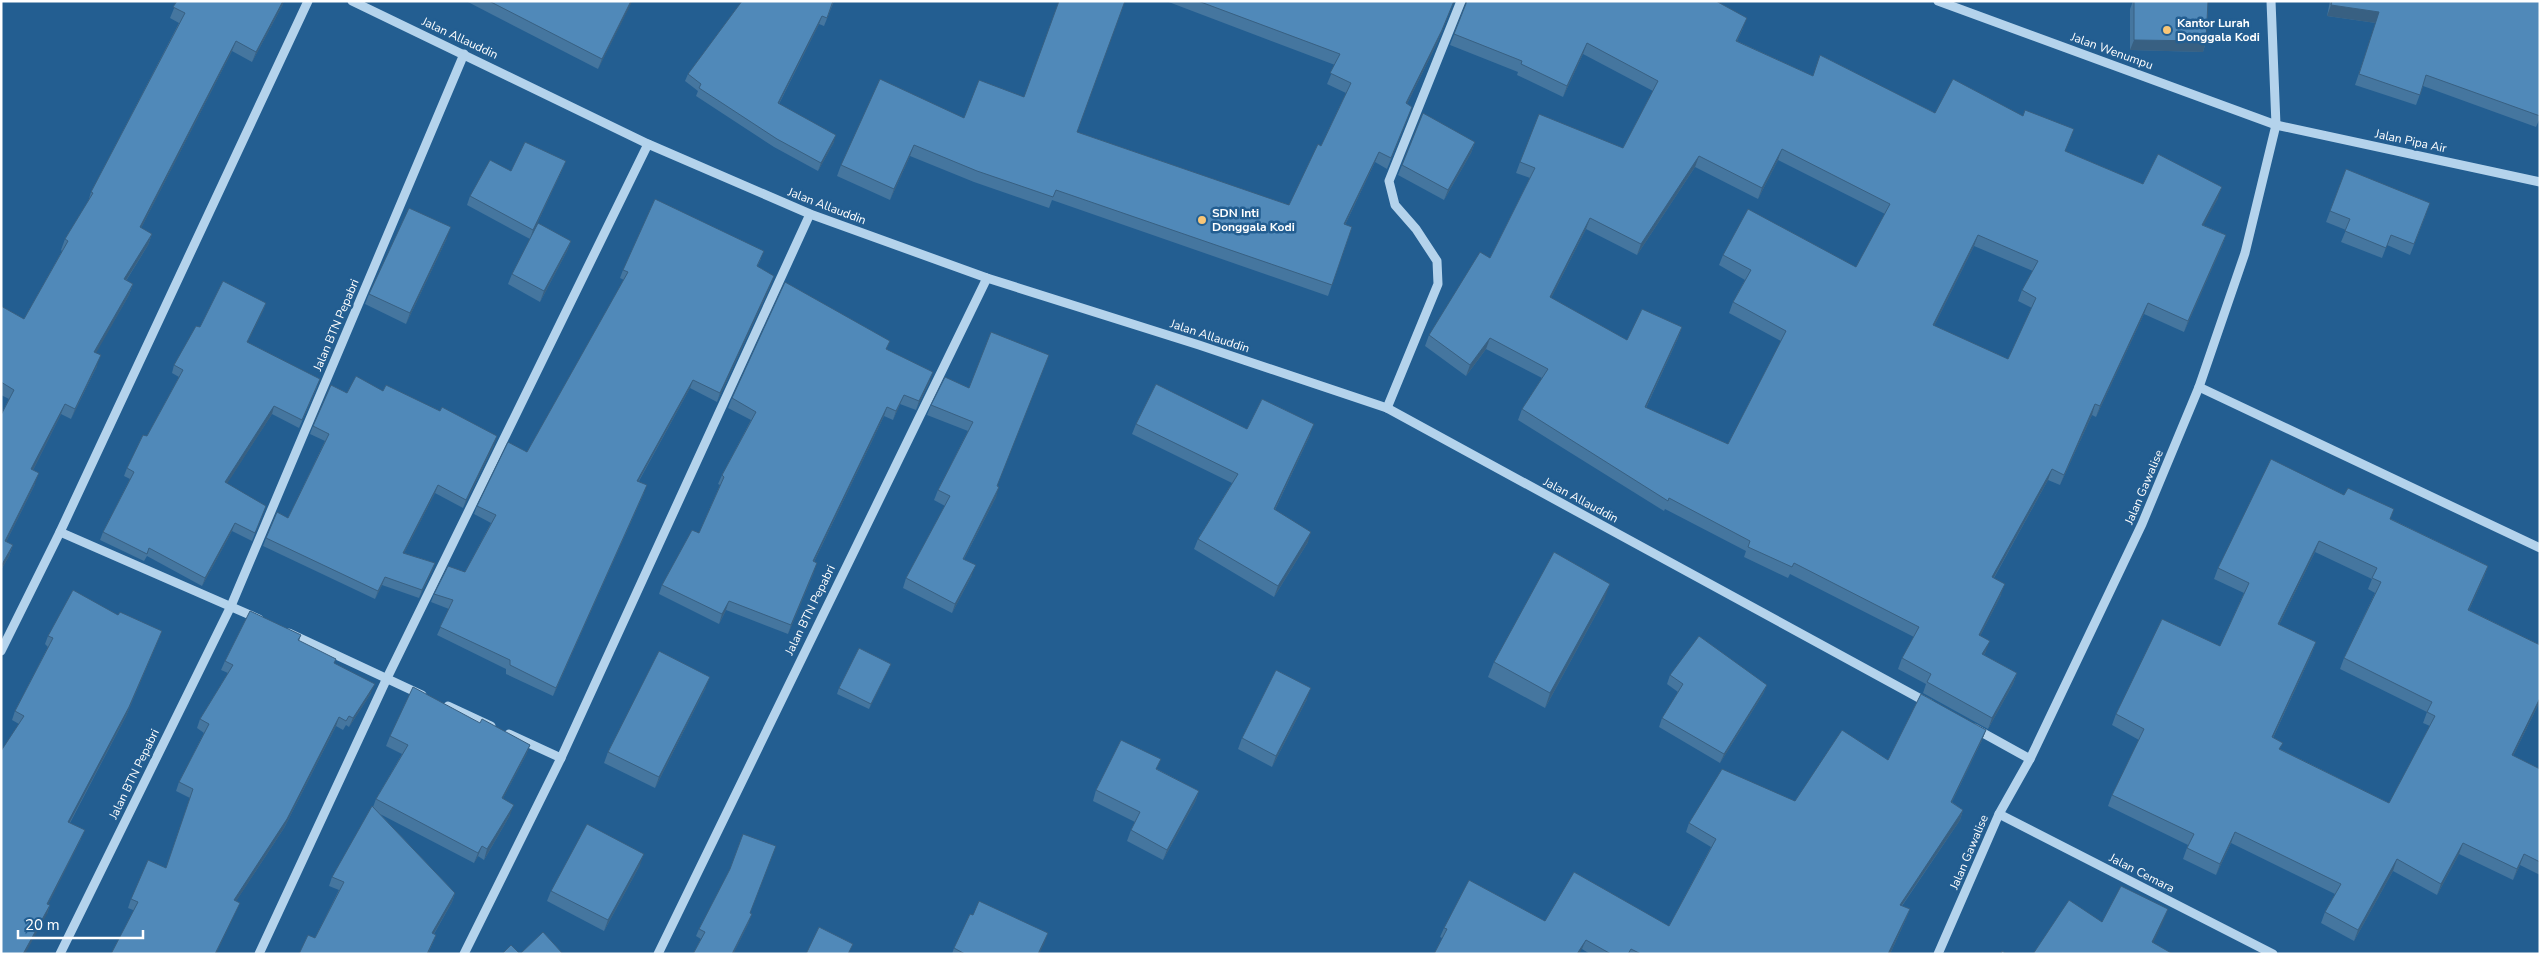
<svg xmlns="http://www.w3.org/2000/svg" width="2541" height="955" font-family="'Nunito Sans',sans-serif">
<style>
.lines{fill:none;stroke-linecap:round;stroke-linejoin:round}
.minor{stroke:#b4d3ec;stroke-width:9}
.wall{fill:#45769f;fill-rule:evenodd}
.shaded-wall{fill:#386082}
.building{fill:#5089b9;stroke:#386082;fill-rule:evenodd}
.poi-dot{fill:#f8c677;stroke:#235e91;stroke-width:2}
.labels{text-anchor:middle;stroke-width:5;stroke-linejoin:round;paint-order:stroke}
.poi-label{font-size:12px;font-weight:bold;fill:#fff;stroke:#235e91;text-anchor:start}
.street-label{font-size:12px;fill:#fff;stroke:#235e91}
</style>
<rect width="100%" height="100%" fill="#235e91"/>
<g class="lines">
<g class="minor">
<path d="M352 1 648 144 810 214 987 278 1199 345 1387 408 1930 704"/>
<path d="M1938 1 2276 125 2540 182"/>
<path d="M2199 387 2540 548"/>
<path d="M1387 408 1438 284 1437 261 1416 229 1395 205 1389 181 1461 1"/>
<path d="M60 532 259 619"/>
<path d="M289 633 422 695"/>
<path d="M1 651 60 532 308 1"/>
<path d="M448 706 491 726"/>
<path d="M1974 728 2030 759"/>
<path d="M509 734 561 758"/>
<path d="M1999 814 2273 954"/>
<path d="M60 954 231 606 464 54"/>
<path d="M259 954 387 678 648 144"/>
<path d="M464 954 561 758 810 214"/>
<path d="M658 954 987 278"/>
<path d="M1938 954 1999 814 2030 759 2142 524 2199 387 2245 253 2276 125 2271 1"/>
</g>
</g>
<g class="wall">
<path d="M177 1H284L282 6 252 62 232 51 141 228 152 234 148 245 126 281 133 284 129 295 96 352 97 366 71 419 61 414 33 470 35 484 6 542 13 545 9 556 1 570V415L9 399 1 395V306L24 319 62 251 61 250 65 239 88 202 91 192 179 23 170 18Z"/>
<path d="M466 1H632L598 69Z"/>
<path d="M834 1 824 26 819 24 779 104 834 142 818 171 774 147 696 96 698 91 685 81 688 74Z"/>
<path d="M1166 1H1454L1438 41 1407 104 1408 117 1387 169 1375 162 1345 225 1352 227 1328 296 1052 200 1049 208 974 182 910 156 890 200 837 176 841 165 964 118 1024 97 1077 132 1289 205 1321 146 1346 93 1327 84 1335 65Z"/>
<path d="M1467 1H1716L1743 28 1737 41 1813 76 1820 55 1935 113 2065 151 2143 184 2218 198 2203 225 2226 235 2222 246 2184 332 2144 314 2096 417 2092 415 2060 485 2048 480 1994 578 2001 595 1980 636 1986 651 1984 655 2017 673 2013 684 1988 729 1923 693 1926 684 1898 669 1902 658 1914 637 1790 574 1788 578 1744 557 1746 551 1665 509 1664 511 1518 420 1522 409 1542 378 1486 349 1466 376 1425 346 1429 335 1490 258 1530 178 1516 173 1520 162 1623 148 1653 91 1583 54 1563 97 1517 75 1518 72 1450 45ZM1778 160 1885 214 1856 267 1723 255 1719 265 1745 280 1733 302 1729 313 1781 341 1728 444 1646 408 1678 338 1682 327 1627 340 1551 298 1586 229 1637 255 1695 167 1758 199ZM1974 246 2033 271 2022 290 2018 301 2032 308 2008 359 1934 326Z"/>
<path d="M2133 1H2208L2206 41 2203 52 2130 50V9Z"/>
<path d="M2330 1H2540V118L2536 127 2423 86 2416 105 2355 85 2376 23 2327 16Z"/>
<path d="M1475 142 1471 153 1444 200 1398 175 1402 165Z"/>
<path d="M566 161 562 170 530 239 467 205 470 196 511 171Z"/>
<path d="M2346 169 2426 214 2410 255 2387 245 2382 258 2341 242 2346 230 2326 222Z"/>
<path d="M447 238 406 324 365 304 369 294Z"/>
<path d="M571 241 567 251 540 302 508 284 512 274Z"/>
<path d="M761 259 757 267 771 285 717 402 690 388 639 481 644 493 553 696 506 674V669L437 635 449 609 431 602 434 594 465 572 491 523 474 514 477 506 527 452 624 280 620 278 623 270Z"/>
<path d="M266 303 263 311 247 342 317 387 299 428 272 414 227 483 263 513 252 541 232 531 202 586 147 556 144 561 100 540 103 532 130 479 124 476 127 468 147 436 179 377 172 373 174 365 200 327Z"/>
<path d="M887 350 930 381 916 410 900 404 893 420 884 416 814 562V572L788 634 726 610 719 624 659 594 662 585 699 533 720 485 718 484 722 475 751 420 728 408 732 398Z"/>
<path d="M969 388 998 486 996 497 964 559 972 575 952 613 903 588 906 578 945 506 934 500 938 490 968 431 927 415 931 405Z"/>
<path d="M383 391 494 445 463 508 435 493 404 553 435 563 432 571 419 598 382 585 375 599 263 546 266 538 288 518 325 441 310 434 313 426 347 393Z"/>
<path d="M1136 424 1247 429 1310 435 1275 510 1308 542 1274 597 1194 549 1198 539 1232 483 1132 434Z"/>
<path d="M2391 519 2488 566 2484 577 2469 610 2540 645V701L2513 756 2540 769V875L2520 865 2513 880 2459 854 2437 895 2393 871 2354 941 2321 923 2325 912 2335 894 2231 843 2216 875 2183 859 2188 845 2108 806 2112 795 2139 740 2112 725 2116 714 2220 646 2244 593 2214 579 2218 568ZM2315 552 2372 579 2368 589 2375 593 2344 658 2340 669 2427 712 2423 723 2430 726 2389 803 2280 749 2273 738 2312 653 2316 642 2279 625Z"/>
<path d="M1605 598 1545 708 1488 677 1494 662Z"/>
<path d="M118 615 162 631 126 716 70 823 81 839 48 904 50 905 47 914 19 724 12 720 15 711 48 647 45 644 48 636Z"/>
<path d="M301 635 299 641 334 663 371 693 349 727 346 725 343 730 336 726 284 828 236 901V912L133 910 128 908 131 899 166 868 190 798 176 791 179 782 204 733 197 728 200 719 228 673 221 670 225 661Z"/>
<path d="M891 664 869 709 837 694 839 688Z"/>
<path d="M1670 675 1767 685 1763 694 1720 763 1659 727 1662 718 1678 692 1667 684Z"/>
<path d="M706 687 655 788 604 763 608 752Z"/>
<path d="M1307 699 1272 767 1238 749 1242 738Z"/>
<path d="M480 723 530 745 526 755 503 798 510 815 484 860 478 856 474 863 380 814 455 893 452 902 434 934 436 935 428 954H299L315 938 339 890 329 886 332 877 373 807 376 799 402 754 386 746 390 736Z"/>
<path d="M1986 730 1982 740 1952 802 1963 810 1960 820 1902 906 1910 909 1906 919 1890 954H1590L1582 949 1442 938 1440 937 1444 928 1545 921 1669 926 1711 847 1686 832 1689 823 1795 801 1888 760Z"/>
<path d="M1157 769 1199 791 1195 802 1163 860 1127 841 1131 830 1135 822 1093 801 1096 790Z"/>
<path d="M640 865 604 931 547 901 551 891Z"/>
<path d="M750 913 749 922 733 954H693L701 939 696 936 699 929Z"/>
<path d="M973 915 1048 933 1039 954H952L954 948Z"/>
</g>
<g class="shaded-wall">
<path d="M283 1H284L282 6 252 62 256 52Z"/>
<path d="M631 1H632L630 6 598 69 602 59Z"/>
<path d="M1454 1 1438 41 1402 114 1406 103Z"/>
<path d="M2331 5 2379 12 2376 23 2327 16Z"/>
<path d="M822 16 819 24 775 111 778 103Z"/>
<path d="M1747 18 1743 28 1732 51 1736 41Z"/>
<path d="M2134 40 2206 41 2203 52 2130 50Z"/>
<path d="M236 41 232 51 136 238 140 227Z"/>
<path d="M1587 43 1583 54 1563 97 1567 86Z"/>
<path d="M836 135 834 142 818 171 821 163Z"/>
<path d="M1475 142 1471 153 1444 200 1448 190Z"/>
<path d="M914 145 910 156 890 200 894 189Z"/>
<path d="M1782 149 1778 160 1758 199 1762 188Z"/>
<path d="M1379 152 1375 162 1340 235 1344 224Z"/>
<path d="M1699 156 1695 167 1637 255 1641 244Z"/>
<path d="M566 161 562 170 530 239 533 230Z"/>
<path d="M2222 187 2218 198 2198 236 2202 225Z"/>
<path d="M1590 218 1586 229 1546 308 1550 297Z"/>
<path d="M451 227 447 238 406 324 410 313Z"/>
<path d="M152 234 148 245 120 290 124 279Z"/>
<path d="M1978 235 1974 246 1929 336 1933 325Z"/>
<path d="M2226 235 2222 246 2184 332 2188 321Z"/>
<path d="M571 241 567 251 540 302 544 291Z"/>
<path d="M774 276 771 285 717 402 720 393Z"/>
<path d="M133 284 129 295 91 362 94 352Z"/>
<path d="M266 303 263 311 244 350 247 342Z"/>
<path d="M2148 303 2144 314 2096 417 2100 406Z"/>
<path d="M1682 327 1678 338 1641 418 1645 407Z"/>
<path d="M1490 338 1486 349 1466 376 1470 365Z"/>
<path d="M101 355 97 366 71 419 75 409Z"/>
<path d="M933 372 930 381 916 410 919 401Z"/>
<path d="M693 380 690 388 634 489 637 481Z"/>
<path d="M904 395 900 404 893 420 896 411Z"/>
<path d="M65 404 61 414 28 480 31 469Z"/>
<path d="M2095 404 2092 415 2060 485 2064 475Z"/>
<path d="M274 406 272 414 223 490 225 482Z"/>
<path d="M887 407 884 416 810 570 813 561Z"/>
<path d="M1314 424 1310 435 1270 520 1274 509Z"/>
<path d="M497 436 494 445 463 508 466 500Z"/>
<path d="M2052 469 2048 480 1988 588 1992 577Z"/>
<path d="M39 473 35 484 1 552 5 541Z"/>
<path d="M438 485 435 493 400 561 403 553Z"/>
<path d="M647 485 644 493 553 696 556 688Z"/>
<path d="M999 487 996 497 959 568 963 559Z"/>
<path d="M235 523 232 531 202 586 205 578Z"/>
<path d="M1311 532 1308 542 1274 597 1278 586Z"/>
<path d="M2319 541 2315 552 2274 635 2278 624Z"/>
<path d="M13 545 9 556 1 570V566Z"/>
<path d="M435 563 432 571 419 598 422 590Z"/>
<path d="M817 563 814 572 788 634 791 625Z"/>
<path d="M976 565 972 575 952 613 955 604Z"/>
<path d="M2488 566 2484 577 2464 621 2468 610Z"/>
<path d="M385 577 382 585 375 599 378 591Z"/>
<path d="M1610 584 1605 598 1545 708 1550 693Z"/>
<path d="M2005 584 2001 595 1975 646 1979 635Z"/>
<path d="M729 601 726 610 719 624 722 614Z"/>
<path d="M162 631 126 716 65 831 68 822Z"/>
<path d="M1990 641 1986 651 1978 665 1982 654Z"/>
<path d="M2316 642 2312 653 2268 748 2272 737Z"/>
<path d="M891 664 889 669 869 709 871 704Z"/>
<path d="M2017 673 2013 684 1988 729 1992 718Z"/>
<path d="M710 677 706 687 655 788 659 777Z"/>
<path d="M375 684 371 693 349 727 353 718Z"/>
<path d="M1767 685 1763 694 1720 763 1724 754Z"/>
<path d="M1311 688 1307 699 1272 767 1276 756Z"/>
<path d="M2540 698V701L2508 766 2512 755Z"/>
<path d="M339 717 336 726 284 828 231 909 234 900Z"/>
<path d="M1986 730 1982 740 1947 812 1951 802Z"/>
<path d="M530 745 526 755 498 808 502 798Z"/>
<path d="M1199 791 1195 802 1163 860 1167 850Z"/>
<path d="M514 805 510 815 484 860 487 849Z"/>
<path d="M1963 810 1960 820 1896 914 1900 905Z"/>
<path d="M85 830 81 839 44 913 47 904Z"/>
<path d="M2235 832 2231 843 2216 875 2220 864Z"/>
<path d="M2463 843 2459 854 2437 895 2441 884Z"/>
<path d="M482 846 478 856 474 863 478 853Z"/>
<path d="M644 854 640 865 604 931 608 920Z"/>
<path d="M2524 854 2520 865 2513 880 2517 869Z"/>
<path d="M2397 859 2393 871 2354 941 2358 930Z"/>
<path d="M455 893 452 902 429 942 432 933Z"/>
<path d="M240 903 236 912 216 954H215Z"/>
<path d="M50 905 47 914 25 954H23Z"/>
<path d="M1910 909 1906 919 1890 954H1888Z"/>
<path d="M2168 909 2163 922 2148 954 2152 942Z"/>
<path d="M752 914 749 922 733 954H732Z"/>
<path d="M1048 933 1044 944 1039 954H1038Z"/>
<path d="M436 935 428 954H427Z"/>
<path d="M1586 940 1582 949 1579 954H1577Z"/>
</g>
<g class="building">
<path d="M177 1H283L256 52 236 41 140 227 152 234 124 279 133 284 94 352 101 355 75 409 65 404 31 469 39 473 5 541 13 545 1 566V415L14 390 1 382V306L24 319 68 241 65 239 93 193 91 192 185 13 173 7Z"/>
<path d="M489 1H631L602 59Z"/>
<path d="M742 1H833L827 18 822 16 778 103 836 135 821 163 777 139 699 88 701 84 688 74Z"/>
<path d="M1059 1H1125L1077 132 1289 205 1318 144 1321 146 1351 83 1330 73 1340 54 1198 1H1454L1442 30 1406 103 1412 107 1391 158 1379 152 1344 224 1352 227 1332 285 1056 190 1053 197 977 171 914 145 894 189 841 165 880 79 964 118 979 80 1024 97Z"/>
<path d="M1467 1H1716L1747 18 1736 41 1813 76 1820 55 1935 113 1953 79 2023 116 2025 110 2074 129 2065 151 2143 184 2158 154 2222 187 2202 225 2226 235 2188 321 2148 303 2100 406 2095 404 2064 475 2052 469 1992 577 2005 584 1979 635 1990 641 1982 654 2017 673 1992 718 1927 682 1931 674 1902 658 1919 627 1794 563 1792 567 1748 547 1750 541 1669 498 1668 501 1522 409 1548 369 1490 338 1470 365 1429 335 1480 252 1490 258 1535 168 1520 162 1539 114 1623 148 1658 81 1587 43 1567 86 1521 64 1522 61 1454 34ZM1782 149 1890 204 1856 267 1748 209 1723 255 1751 270 1733 302 1786 331 1728 444 1645 407 1682 327 1642 309 1627 340 1550 297 1590 218 1641 244 1699 156 1762 188ZM1978 235 2038 261 2022 290 2036 298 2008 359 1933 325Z"/>
<path d="M2134 1H2208L2206 41 2134 40Z"/>
<path d="M2332 1H2540V116L2426 75 2420 95 2359 74 2379 12 2331 5Z"/>
<path d="M1423 113 1475 142 1448 190 1402 165Z"/>
<path d="M525 142 566 161 533 230 470 196 490 160 511 171Z"/>
<path d="M2346 169 2430 203 2414 244 2391 235 2386 248 2345 231 2350 219 2330 211Z"/>
<path d="M655 199 764 251 757 266 774 276 720 393 693 380 637 481 647 485 556 688 510 665V660L440 627 453 600 434 594 448 566 465 572 496 515 477 506 508 442 527 452 628 272 623 270Z"/>
<path d="M409 208 451 227 410 313 369 294Z"/>
<path d="M538 223 571 241 544 291 512 274Z"/>
<path d="M223 281 266 303 247 342 320 379 302 420 274 406 225 482 266 506 255 533 235 523 205 578 149 548 147 554 103 532 134 472 127 468 143 435 147 436 183 370 174 365 196 326 200 327Z"/>
<path d="M785 282 890 341 886 349 933 372 919 401 904 395 896 411 887 407 813 561 817 563 791 625 729 601 722 614 662 585 692 530 699 533 724 477 722 475 756 412 732 398Z"/>
<path d="M991 332 1049 355 997 486 999 487 963 559 976 565 955 604 906 578 950 496 938 490 973 422 931 405 945 377 969 388Z"/>
<path d="M356 376 383 391 386 385 440 411 442 407 497 436 466 500 438 485 403 553 435 563 422 590 385 577 378 591 266 538 277 512 288 518 329 434 313 426 331 385 347 393Z"/>
<path d="M1156 384 1247 429 1262 399 1314 424 1274 509 1311 532 1278 586 1198 539 1238 474 1136 424Z"/>
<path d="M2271 459 2344 495 2348 488 2394 509 2390 519 2488 566 2468 610 2540 645V698L2512 755 2540 769V862L2524 854 2517 869 2463 843 2441 884 2397 859 2358 930 2325 912 2341 884 2235 832 2220 864 2187 848 2194 834 2112 795 2144 729 2116 714 2162 619 2220 646 2249 583 2218 568ZM2319 541 2377 568 2372 578 2381 582 2344 658 2432 702 2427 712 2435 716 2389 803 2279 749 2283 743 2272 737 2316 642 2278 624Z"/>
<path d="M1554 552 1610 584 1550 693 1494 662Z"/>
<path d="M73 590 118 615 120 612 162 631 129 707 68 822 85 830 47 904 50 905 23 954H1V751L24 716 15 711 53 638 48 636Z"/>
<path d="M250 611 301 635 298 640 336 659 334 663 375 684 353 718 349 716 346 721 339 717 287 819 234 900 240 903 215 954H111L138 902 131 899 148 860 166 868 193 789 179 782 209 724 200 719 233 665 225 661Z"/>
<path d="M1699 636 1767 685 1724 754 1662 718 1683 684 1670 675Z"/>
<path d="M859 648 891 664 871 704 839 688Z"/>
<path d="M659 651 710 677 659 777 608 752Z"/>
<path d="M1276 670 1311 688 1276 756 1242 738Z"/>
<path d="M413 687 480 723 482 719 530 745 502 798 514 805 487 849 482 846 478 853 376 799 408 745 390 736Z"/>
<path d="M1921 694 1986 730 1951 802 1963 810 1900 905 1910 909 1888 954H1641L1631 949 1628 954H1611L1586 940 1577 954H1434L1447 929 1444 928 1469 880 1545 921 1574 872 1669 926 1716 839 1689 823 1722 769 1795 801 1842 730 1888 760Z"/>
<path d="M1121 740 1161 759 1156 769 1199 791 1167 850 1131 830 1140 812 1096 790Z"/>
<path d="M372 806 455 893 432 933 436 935 427 954H299L308 935 315 938 344 882 332 877Z"/>
<path d="M587 824 644 854 608 920 551 891Z"/>
<path d="M743 834 776 846 750 913 752 914 732 954H693L705 932 699 929 730 869Z"/>
<path d="M2121 886 2168 909 2152 942 2173 954H2033L2069 900 2102 922Z"/>
<path d="M979 901 1048 933 1038 954H965L954 948 970 914 973 915Z"/>
<path d="M819 927 853 944 848 954H806Z"/>
<path d="M543 932 563 954H520Z"/>
<path d="M511 945 520 954H502Z"/>
<path d="M2002 951 2007 954H2001Z"/>
</g>
<g class="poi-dot">
<circle cx="2167" cy="30" r="5"/>
<circle cx="1202" cy="220" r="5"/>
</g>
<g class="labels">
<g class="poi-label">
<text x="2177" y="27">Kantor Lurah<tspan x="2177" dy="14">Donggala Kodi</tspan></text>
<text x="1212" y="217">SDN Inti<tspan x="1212" dy="14">Donggala Kodi</tspan></text>
</g>
<g class="street-label">
<text transform="translate(460 38) rotate(25)" y="4">Jalan Allauddin</text>
<text transform="translate(2112 51) rotate(20)" y="4">Jalan Wenumpu</text>
<text transform="translate(2411 141) rotate(12)" y="4">Jalan Pipa Air</text>
<text transform="translate(827 206) rotate(21)" y="4">Jalan Allauddin</text>
<text transform="translate(336 325) rotate(-67)" y="4">Jalan BTN Pepabri</text>
<text transform="translate(1210 336) rotate(18)" y="4">Jalan Allauddin</text>
<text transform="translate(2144 487) rotate(-67)" y="4">Jalan Gawalise</text>
<text transform="translate(1581 500) rotate(28)" y="4">Jalan Allauddin</text>
<text transform="translate(810 610) rotate(-64)" y="4">Jalan BTN Pepabri</text>
<text transform="translate(134 774) rotate(-64)" y="4">Jalan BTN Pepabri</text>
<text transform="translate(1969 852) rotate(-67)" y="4">Jalan Gawalise</text>
<text transform="translate(2142 873) rotate(27)" y="4">Jalan Cemara</text>
</g>
</g>
<rect width="2541" height="955" fill="none" stroke="#ffffff" stroke-width="5"/>
<path d="M18 930v8h125v-8" fill="none" stroke="#ffffff" stroke-width="2.5"/>
<text x="25" y="930" font-size="15" fill="#ffffff" stroke="#235e91" stroke-width="4" paint-order="stroke">20 m</text>
</svg>
